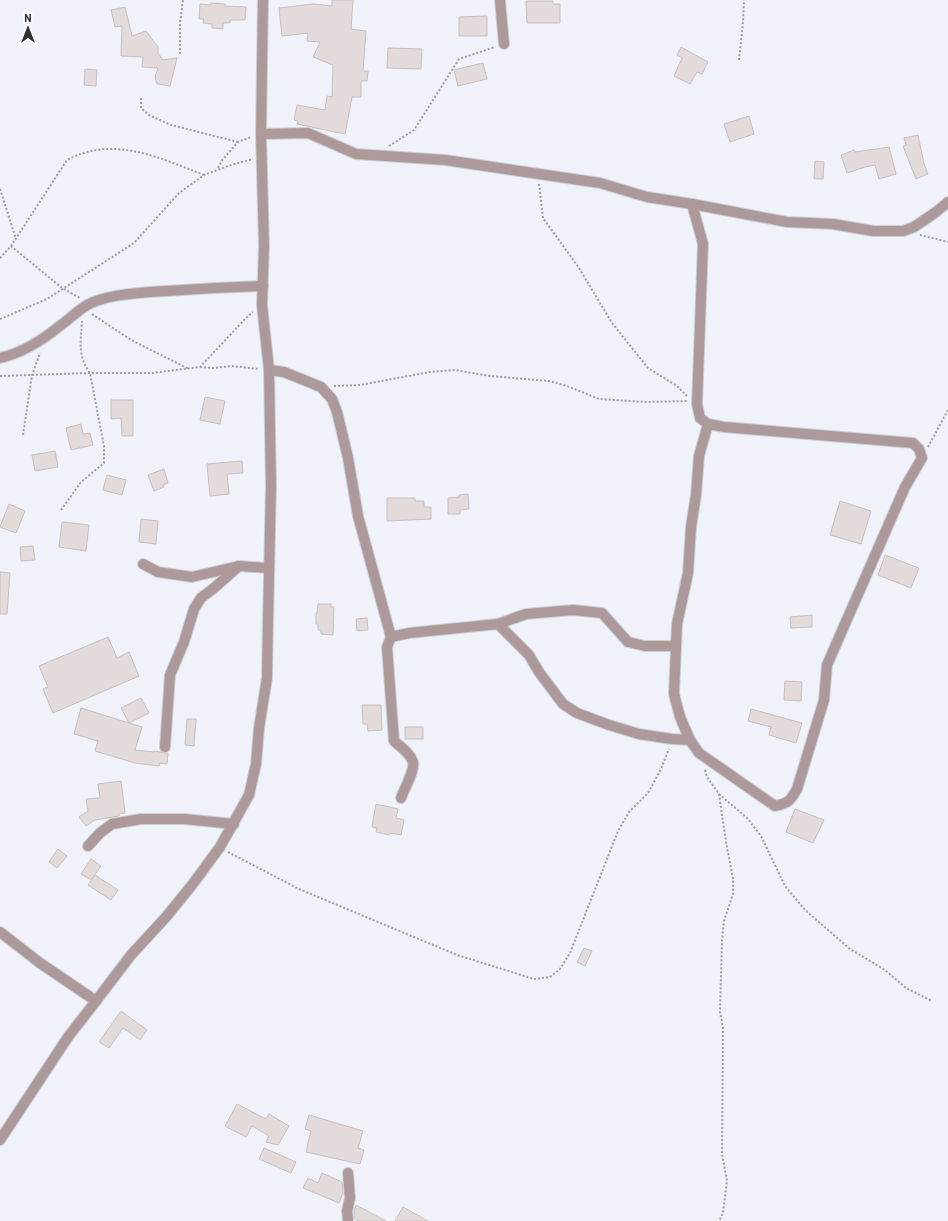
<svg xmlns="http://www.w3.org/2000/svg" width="948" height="1221" font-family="Barlow,sans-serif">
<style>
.building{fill:#e2dbd9;stroke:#c8c0bf}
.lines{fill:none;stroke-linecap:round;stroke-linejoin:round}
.minor-casing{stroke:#cdcfd5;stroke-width:12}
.tertiary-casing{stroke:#cdcfd5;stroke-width:12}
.path{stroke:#9c9ea2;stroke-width:2;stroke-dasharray:2 2;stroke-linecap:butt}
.minor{stroke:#ad999a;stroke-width:10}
.tertiary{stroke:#ad999a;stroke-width:10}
</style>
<rect width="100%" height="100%" fill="#eff2f8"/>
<g class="building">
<path d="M332 0H353L351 29 366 31 363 71H368L367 81H361V97H352L345 134 297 124 298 121 294 120 297 105 325 110 327 96 332 97 333 65 313 57 320 42 307 41 308 33 282 36 279 8 313 4 332 6Z"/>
<path d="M526 1H553V4H560V23H527Z"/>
<path d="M211 3 225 4V6L246 7 245 20H230V23H223V29L212 28V24L203 23 204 19H199L200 4 211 5Z"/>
<path d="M125 7 132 36 146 31 158 47V53L163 60 177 58 170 86 157 84 155 77 158 68 142 67 143 57 121 56 122 26 115 27 111 10Z"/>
<path d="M487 16V36H459V17Z"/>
<path d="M681 47 708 62 702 74 697 72 690 84 674 76 682 58 677 55Z"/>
<path d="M388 48 422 49 421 69 387 68Z"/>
<path d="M483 63 487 79 458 86 454 70Z"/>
<path d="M85 69 97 70 96 86 84 85Z"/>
<path d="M749 116 754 134 730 142 724 124Z"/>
<path d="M918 135 924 164 928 174 916 179 903 146 906 145 904 138Z"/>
<path d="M889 147 896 174 879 179 875 165 865 167 847 173 841 155 854 150 855 152Z"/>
<path d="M815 161 824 162 823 179H814Z"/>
<path d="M205 397 225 401 220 424 200 420Z"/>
<path d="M111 400H133V436H122L121 418 111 419Z"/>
<path d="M81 424 83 434 90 433 93 445 71 450 66 428Z"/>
<path d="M55 451 58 467 35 471 32 455Z"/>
<path d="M242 461 243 473 227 474 229 494 210 496 207 464Z"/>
<path d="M164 469 168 483 163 485 164 487 154 491 148 475Z"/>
<path d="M107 475 126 480 122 495 103 490Z"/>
<path d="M468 494 469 509 460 510V514H448V498L459 497V495Z"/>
<path d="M387 498H415V501H424V507H431V519L387 521Z"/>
<path d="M840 501 871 511 861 544 830 535Z"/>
<path d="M9 504 25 511 16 533 0 527Z"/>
<path d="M141 519 158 521 156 544 139 542Z"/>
<path d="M62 522 89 525 86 551 59 547Z"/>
<path d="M33 546 35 560 21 561 20 547Z"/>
<path d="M885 555 919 568 911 588 878 575Z"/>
<path d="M0 572 10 573 7 614H0Z"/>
<path d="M318 604H331V607H334L333 635 321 634V630H318V624H316V613H317Z"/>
<path d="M812 615V627L791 628 790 617Z"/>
<path d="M367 618 368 630 357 631 356 619Z"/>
<path d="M108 637 117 658 129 652 139 676 53 713 43 689 48 687 39 666Z"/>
<path d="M785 681 802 682 801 701 784 700Z"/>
<path d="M141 698 149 713 129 723 142 727 135 750 154 752V751L161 752 164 753H168L167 764 160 763 159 766 135 763 95 751 98 741 74 734 81 708 129 723 121 708Z"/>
<path d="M362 705H381L382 730 368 731 367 724H363Z"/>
<path d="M751 709 802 723 796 743 769 735 771 727 748 721Z"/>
<path d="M187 719H196L194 746 185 745Z"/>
<rect x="405" y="727" width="18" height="12"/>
<path d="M121 781 125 813 119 814V816L95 820 86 826 79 817 88 811 86 799 100 798 98 784Z"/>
<path d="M376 804 398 809 396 818 404 820 401 835 390 833 389 835 376 832 377 828 372 827Z"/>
<path d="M795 809 824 820 813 843 786 832Z"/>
<path d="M58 849 67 856 57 868 49 862Z"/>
<path d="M91 859 101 866 91 880 81 874Z"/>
<path d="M95 875 118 890 111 900 88 885Z"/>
<path d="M584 948 592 951 585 966 577 962Z"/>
<path d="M121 1011 147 1030 140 1040 123 1028 109 1048 99 1042Z"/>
<path d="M237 1104 266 1119 269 1114 289 1126 278 1145 266 1142 269 1136 252 1126 246 1137 225 1126Z"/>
<path d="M309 1115 363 1131 358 1148 364 1150 360 1164 306 1152 311 1131 305 1129Z"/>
<path d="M264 1148 296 1162 291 1173 259 1159Z"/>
<path d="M322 1173 342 1182 343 1193 339 1203 303 1188 308 1178 318 1183Z"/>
<path d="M356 1205 386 1221H359L354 1218V1211Z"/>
<path d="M403 1207 428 1221H395Z"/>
</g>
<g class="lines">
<g class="minor-casing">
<g id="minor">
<path d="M500 0 504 44"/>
<path d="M261 134 308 133 356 154 445 160 600 183 647 197 692 204 703 244 697 404 700 418 708 424 724 427 913 443 919 449 922 458 905 487 827 665 824 700 797 789C790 801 789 803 775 806L699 753 690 740 680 717 674 694 677 624 688 573 691 527 696 495 699 456 708 424"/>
<path d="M692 204 787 222 833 224 873 231H903L914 227 936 212 948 202"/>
<path d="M0 358C22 353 44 339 61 325 71 318 80 308 91 303 109 295 130 294 150 292 188 289 225 287 263 286"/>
<path d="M269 370 284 372 321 387 332 399 337 412 348 458 358 516 391 637"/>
<path d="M143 564 158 572 192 577 239 566 268 568"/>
<path d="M498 624 526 614 573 610 602 613 628 642 645 646H675"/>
<path d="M165 747 170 675 184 642 194 609 201 598 214 588 239 566"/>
<path d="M401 798C404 789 415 771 413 762 410 753 401 747 394 741L387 647 391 637 409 633 498 624 529 655 539 672 563 704 577 713 609 725 639 734 672 739 690 740"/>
<path d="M88 846 100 833 112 824 141 819H184L234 824"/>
<path d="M0 932 40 963 96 1001"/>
<path d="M348 1221 347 1211 350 1198 348 1173"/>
</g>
</g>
<g class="tertiary-casing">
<path id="tertiary" d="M0 1140 68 1037 96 1001 131 955 166 917 192 885 220 847 249 795 256 764 259 728 267 678 268 620 271 486 269 370 262 305 264 246 261 134 263 0"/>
</g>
<g class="path">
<path d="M180 54V23L183 0"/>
<path d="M739 60 743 22 744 0"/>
<path d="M141 98V108L149 115 171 125 238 142"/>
<path d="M389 146 414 130 459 59 495 47"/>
<path d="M218 168 223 159 238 142 251 137"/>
<path d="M539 184 543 218 579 268 612 323 648 368 677 386 687 396"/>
<path d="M0 189 16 239"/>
<path d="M920 235 948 242"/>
<path d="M11 246 62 288 80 298"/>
<path d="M0 258 11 246 67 160C113 135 160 158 204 175"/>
<path d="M92 314 131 340 189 369"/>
<path d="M0 319 47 299 134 243 179 193 204 175 231 165 253 159"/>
<path d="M200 367 213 368 232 366 259 369"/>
<path d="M0 376 90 373H152L200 367 246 318 253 312"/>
<path d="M334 386 360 385 430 372 455 370 490 376 549 381 567 386 599 399 646 402 688 401"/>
<path d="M23 435 32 375 40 353"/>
<path d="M928 447 948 410"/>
<path d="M61 510 81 482 104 463V446L90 373C77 355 81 341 82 321"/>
<path d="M705 770 707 777 719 794 747 818 761 836 785 886 805 910 850 949 885 970 906 988 932 1001"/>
<path d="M719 794 726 842 733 879V894L724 921 722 940 720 1012 723 1028 722 1154 727 1181 723 1213 719 1221"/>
<path d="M228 852 299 889 457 955 534 979 550 977 560 969 570 953 618 831 629 812 648 793 661 769 669 749"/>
</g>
<use href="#minor" class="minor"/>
<use href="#tertiary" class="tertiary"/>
</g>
<g transform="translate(28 28)" stroke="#ffffff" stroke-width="3" paint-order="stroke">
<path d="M0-3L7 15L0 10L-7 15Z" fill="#303133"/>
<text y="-6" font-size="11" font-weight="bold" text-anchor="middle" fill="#303133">N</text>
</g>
</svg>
